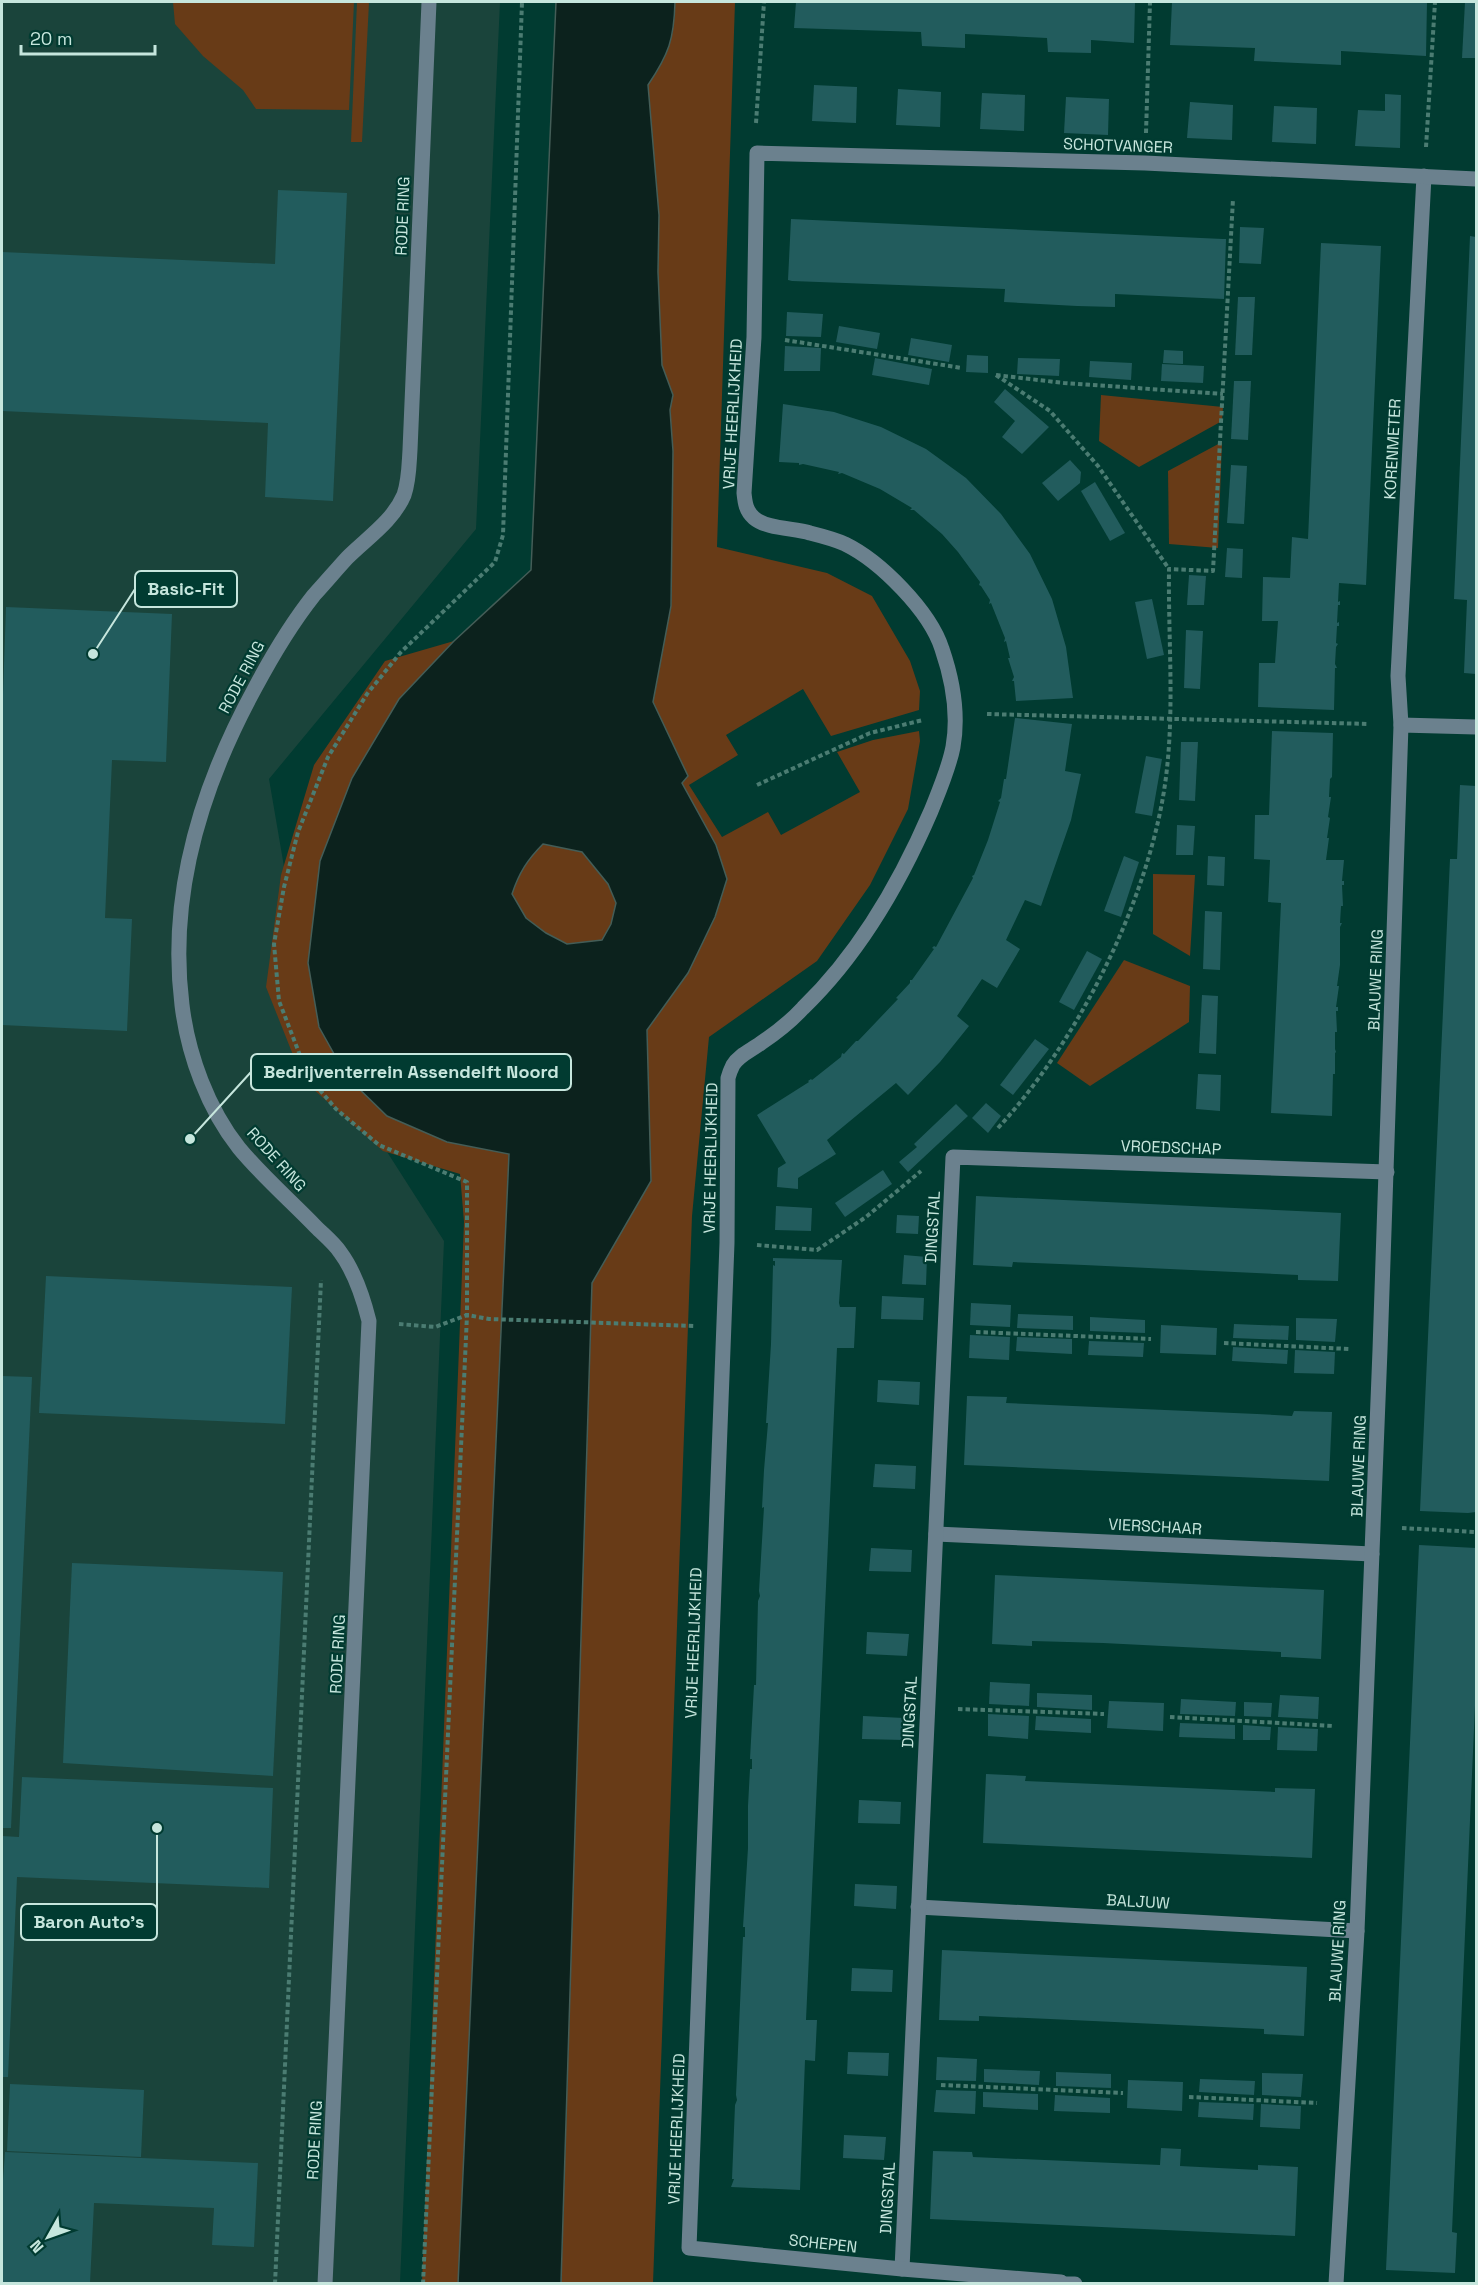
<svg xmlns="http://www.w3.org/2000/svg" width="1478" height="2285" font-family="'Space Grotesk',sans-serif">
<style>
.built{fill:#1a443b}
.green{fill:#683b17}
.water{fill:#0c221d;stroke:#445d57;stroke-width:1.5;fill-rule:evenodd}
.building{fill:#225c5d}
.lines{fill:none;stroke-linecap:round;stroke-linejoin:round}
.path{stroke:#4b7c72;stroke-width:4;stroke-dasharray:4.5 3;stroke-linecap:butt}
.minor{stroke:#6b818e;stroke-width:15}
.labels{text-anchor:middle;stroke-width:4.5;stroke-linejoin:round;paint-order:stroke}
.street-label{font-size:16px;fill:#c6e6dd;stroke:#013b31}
.leader{fill:none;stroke:#c6e6dd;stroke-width:2}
.callout-dot{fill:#c6e6dd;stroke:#013b31;stroke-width:2}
.callout{fill:#013b31;stroke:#c6e6dd;stroke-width:2}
.callout-label{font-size:18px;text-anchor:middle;font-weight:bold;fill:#c6e6dd}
</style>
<rect width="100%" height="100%" fill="#013b31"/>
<path class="built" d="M2 2H500L476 529 269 779 313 1036 444 1241 400 2283 2 2284Z"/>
<g class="green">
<path d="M173 2H354L349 110 256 109 243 90 203 56 175 24Z"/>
<path d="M357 2H369L362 142H351Z"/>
<path d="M675 2H735L717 547 827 573 872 596 910 661 920 691 919 710 831 736 803 689 726 735 738 755 689 785 722 837 768 812 781 835 860 792 837 752 873 740 919 731 920 741 908 809 870 885 817 961 709 1037 692 1216 653 2283 561 2284 592 1283 651 1181 647 1030 688 972 715 917 716 845 682 783 688 776 653 702 671 606 673 451 670 410 673 395 662 365 658 272 659 215 648 85C669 56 674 38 675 2Z"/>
<path d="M1101 395 1223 407 1222 421 1139 467 1099 441Z"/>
<path d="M1222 442 1218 548 1169 544 1168 471Z"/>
<path d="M454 641 399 699 447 1142 509 1154 458 2283H422L464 1222 460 1174 383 1151 303 1080 266 987 281 875 314 765 385 661Z"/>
<path d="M543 843 582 852 608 884 616 902 611 924 602 940 567 944 546 933 526 918 512 894C519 873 528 859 543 843Z"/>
<path d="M1153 874 1195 875 1190 956 1153 934Z"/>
<path d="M1124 960 1190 986 1189 1022 1090 1086 1057 1063Z"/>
</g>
<path class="water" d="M556 2H675C674 39 669 54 648 85L659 215 658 272 662 365 673 395 670 410 673 451 671 606 653 702 688 776 682 783 716 845 727 879 715 917 688 973 647 1030 651 1181 592 1283 561 2283 458 2284 509 1154 447 1142 387 1116 347 1077 319 1027 308 963 320 861 352 778 399 699 454 641 531 570ZM543 844 582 852 608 884 616 903 611 924 602 940 567 944 546 933 526 918 512 894C519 873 527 860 543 844Z"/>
<g class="building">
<path d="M796 2H1135L1134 43 1091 40V53L1048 52 1047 38 965 34V48L922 46 921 32 794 28Z"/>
<path d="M1172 2H1427L1426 56 1341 51V65L1254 61 1255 48 1170 45Z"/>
<path d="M1465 2H1476V58H1462Z"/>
<path d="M814 85 857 87 856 123 812 121Z"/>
<path d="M898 89 941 92 940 127 896 125Z"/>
<path d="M982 93 1025 95 1024 131 980 129Z"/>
<path d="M1385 94 1401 95 1400 148 1355 146 1358 110 1385 111Z"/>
<path d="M1066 97 1109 99 1108 135 1064 133Z"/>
<path d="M1190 102 1233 105 1232 140 1187 138Z"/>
<path d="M1274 106 1317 108 1316 144 1272 142Z"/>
<path d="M278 190 347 193 333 501 265 497 268 423 2 411V252L275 264Z"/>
<path d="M791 219 1223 239H1226L1224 299 1115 294V307L1077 306 1004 302 1005 289 792 281 788 280Z"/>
<path d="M1240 227 1264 228 1261 264 1239 263Z"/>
<path d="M1470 236 1476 237V674L1464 673 1467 600 1454 599Z"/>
<path d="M1321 243 1381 246 1366 585 1339 583 1338 602 1340 601V605H1338L1337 623 1339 622V626H1337L1336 643 1338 644 1336 647 1335 664 1337 668H1335L1334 710 1258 707 1259 663H1275L1278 621H1262L1263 577 1290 578 1292 537 1308 539Z"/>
<path d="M1238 297H1255L1252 355H1235Z"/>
<path d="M787 312 823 314 821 337 786 336Z"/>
<path d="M839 326 880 333 877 349 836 342Z"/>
<path d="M911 338 952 345 949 362 908 355Z"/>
<path d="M785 346 821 348 820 371H784Z"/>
<path d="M1164 350 1183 351V364L1163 363Z"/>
<path d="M967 355 988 356V373L966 372Z"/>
<path d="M875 358 932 369 929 385 872 375Z"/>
<path d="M1018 358 1060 359 1059 376 1017 374Z"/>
<path d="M1090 361 1132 363 1131 380 1089 377Z"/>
<path d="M1162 364 1204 366 1203 383 1161 381Z"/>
<path d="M1234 381H1251L1248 440 1231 439Z"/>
<path d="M1005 389 1049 427 1022 454 1002 437 1015 421 994 402Z"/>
<path d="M783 404 834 412 881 427 926 449 966 478 1001 514 1030 554 1052 599 1066 647 1073 698 1016 701 1014 681H1012L1014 677 1008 658H1010L1006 641 1004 642 1005 638 991 603 989 604 990 600 981 586 979 585 980 582 958 552 942 534 914 510H910L912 508 880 489 842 473 838 474 839 472 803 464 799 465V463L779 462Z"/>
<path d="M1070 460 1081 472 1080 483 1058 501 1042 483Z"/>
<path d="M1231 465 1247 466 1244 524 1227 523Z"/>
<path d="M1095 482 1125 533 1110 541 1081 491Z"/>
<path d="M1227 548 1243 549 1242 578 1225 577Z"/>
<path d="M1189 575 1206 576 1204 605H1187Z"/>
<path d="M1152 599 1164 655 1147 659 1135 602Z"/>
<path d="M6 607 172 614 166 762 112 760 105 918 132 919 127 1031 2 1025V723Z"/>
<path d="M1186 630 1203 631 1200 689 1184 688Z"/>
<path d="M1015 718 1072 724 1065 771 1081 774 1071 820 1041 906 1025 900 1006 940 1020 949 997 988 982 979 957 1016 969 1026 940 1062 908 1095 896 1083 827 1140 836 1154 798 1178V1189L777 1187 778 1168 786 1163 757 1115 809 1082 808 1081 811 1079 812 1080 841 1057 842 1053 844 1054 856 1041H858L898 999 896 998 910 983V980H912L934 949 932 948 934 946 936 947 973 878 972 876 974 875 988 840 1000 802 998 801 1001 798 1004 779H1006Z"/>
<path d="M1272 731 1333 733 1332 777 1330 779 1329 797H1331L1328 817 1330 818 1327 838H1329L1326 860H1344L1342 881H1344V885H1342L1343 906H1341L1340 923H1342L1340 927V965L1337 986H1339L1336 1007H1338V1011H1336L1337 1032H1335V1049L1336 1052 1335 1053V1074H1333L1332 1116 1271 1113 1281 903 1268 902 1270 860 1254 859 1255 815H1269Z"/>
<path d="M1181 742H1198L1195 801 1179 800Z"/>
<path d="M1146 756 1162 759 1152 816 1135 813Z"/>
<path d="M1460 785 1476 786V1512L1468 1513 1420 1511 1450 859H1457Z"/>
<path d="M1177 825 1195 826 1193 855H1176Z"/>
<path d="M1124 856 1139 862 1121 917 1104 911Z"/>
<path d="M1208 856 1225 857 1224 886 1207 885Z"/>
<path d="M1205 911 1222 912 1220 970 1203 969Z"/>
<path d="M1087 951 1102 959 1074 1010 1059 1002Z"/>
<path d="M1202 995 1218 996 1216 1054 1199 1053Z"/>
<path d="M1035 1039 1049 1049 1013 1095 1000 1085Z"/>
<path d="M1198 1074 1221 1075 1220 1111 1196 1109Z"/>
<path d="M986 1103 1001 1116 988 1133 972 1118Z"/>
<path d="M956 1104 968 1116 908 1172 899 1162 917 1147 914 1144Z"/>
<path d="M883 1170 892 1184 845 1217 835 1203Z"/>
<path d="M976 1196 1341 1213 1338 1281 1298 1280V1275L1084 1265 1013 1262 1012 1267 973 1265Z"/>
<path d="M776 1206 812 1208 811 1231 775 1230Z"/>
<path d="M897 1215 919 1216 918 1234 896 1233Z"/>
<path d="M904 1255 927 1257 926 1285 902 1284Z"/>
<path d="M773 1258 842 1260 839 1303 840 1307H856L854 1348H837L806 2020H817L815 2061 805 2060 800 2190 731 2187 734 2179H732L735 2105 737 2100 736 2095 743 1937H745V1927H743L748 1848V1806L750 1769H752V1759H750L754 1685H756L758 1601 760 1596 759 1591 764 1507 762 1508 764 1470 768 1423H766L771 1344 773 1265 775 1266V1261H773Z"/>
<path d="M46 1276 292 1287 285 1424 39 1413Z"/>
<path d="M882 1296 924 1298 923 1320 881 1319Z"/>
<path d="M971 1303 1011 1305 1010 1327 970 1325Z"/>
<path d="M1018 1314 1073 1316V1330L1017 1328Z"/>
<path d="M1090 1317 1145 1320V1333L1090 1331Z"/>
<path d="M1296 1318 1337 1319 1335 1342 1296 1340Z"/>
<path d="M1234 1324 1289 1326 1288 1340 1233 1338Z"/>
<path d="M1161 1325 1217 1328 1216 1355 1160 1353Z"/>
<path d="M970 1335 1010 1337 1009 1360 969 1358Z"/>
<path d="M1017 1337 1072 1339V1354L1016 1351Z"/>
<path d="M1089 1341 1144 1343 1143 1357 1088 1355Z"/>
<path d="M1233 1347 1288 1350 1287 1364 1232 1361Z"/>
<path d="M1295 1350 1335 1352 1334 1374 1294 1373Z"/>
<path d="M2 1376 32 1377 11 1828H2Z"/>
<path d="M878 1380 920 1382 919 1405 877 1402Z"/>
<path d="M967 1396 1007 1397 1006 1403 1257 1414 1292 1416 1294 1411 1332 1412 1329 1481 964 1465Z"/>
<path d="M875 1464 916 1466 915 1489 873 1487Z"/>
<path d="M1419 1545 1476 1548V1683L1452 2232 1457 2233 1455 2273 1386 2270Z"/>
<path d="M871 1548 912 1550 911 1572 869 1571Z"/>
<path d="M72 1563 283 1572 273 1776 63 1763Z"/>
<path d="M995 1575 1324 1590 1321 1659 1285 1657H1281V1652L1103 1643 1032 1641V1646L992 1644Z"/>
<path d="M867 1632 909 1634 907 1656 866 1654Z"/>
<path d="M990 1682 1030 1684 1029 1706 989 1704Z"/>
<path d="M1037 1693 1092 1695V1710L1037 1707Z"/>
<path d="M1280 1695 1319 1697 1318 1719 1278 1717Z"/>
<path d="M1181 1699 1236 1702 1235 1716 1180 1714Z"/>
<path d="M1109 1701 1164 1703 1163 1731 1107 1728Z"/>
<path d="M1244 1702 1272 1703 1271 1717 1244 1716Z"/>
<path d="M988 1714 1029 1716 1028 1739 988 1736Z"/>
<path d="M863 1716 904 1718V1740L862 1739Z"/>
<path d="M1036 1716 1091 1719V1733L1035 1730Z"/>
<path d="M1180 1723 1235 1725V1739L1179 1737Z"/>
<path d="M1243 1725 1271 1727 1270 1740H1243Z"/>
<path d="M1278 1727 1318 1729 1317 1751 1277 1750Z"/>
<path d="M986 1774 1026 1776 1025 1781 1096 1784 1275 1792V1788L1315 1789 1312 1858 983 1843Z"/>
<path d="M22 1777 273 1788 269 1888 17 1877 8 2077H2V1836L19 1837Z"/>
<path d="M859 1800 901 1802 900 1824 858 1823Z"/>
<path d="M855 1884 897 1886 896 1909 854 1906Z"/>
<path d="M942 1950 1307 1967 1304 2036 1264 2034V2029L1050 2019 979 2016V2021L939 2020Z"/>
<path d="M852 1968 893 1970 892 1992 851 1991Z"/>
<path d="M848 2052 889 2053 888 2076 847 2074Z"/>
<path d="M937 2057 977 2059 976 2081 936 2080Z"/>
<path d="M984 2069 1040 2071 1039 2085 984 2082Z"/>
<path d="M1056 2072 1111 2074V2088L1056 2086Z"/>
<path d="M1262 2073 1303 2074 1301 2097 1262 2095Z"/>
<path d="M1200 2079 1255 2081 1254 2095 1199 2092Z"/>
<path d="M1128 2080 1183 2082 1182 2111 1127 2108Z"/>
<path d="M10 2084 144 2090 141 2157 7 2151Z"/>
<path d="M936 2090 976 2091 975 2114 934 2112Z"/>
<path d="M983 2092 1038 2094V2110L983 2107Z"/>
<path d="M1055 2095 1110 2098V2113L1054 2111Z"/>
<path d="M1199 2102 1254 2104 1253 2120 1198 2117Z"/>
<path d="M1261 2104 1301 2106 1300 2129 1260 2127Z"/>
<path d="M844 2135 886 2137 884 2160 843 2158Z"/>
<path d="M1161 2148 1181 2149 1180 2166 1258 2170V2165L1298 2167 1295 2236 930 2219 933 2151 972 2152 973 2157 1160 2165Z"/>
<path d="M5 2152 258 2163 254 2247 212 2245 214 2208 94 2203 90 2283H2V2180H3Z"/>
</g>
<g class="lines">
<g class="path">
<path d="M756 123 764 2"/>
<path d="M1146 133 1150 2"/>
<path d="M1426 147 1435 2"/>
<path d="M785 340 962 368"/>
<path d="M996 375 1050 411 1098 466 1169 569"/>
<path d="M996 375 1064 383 1223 394"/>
<path d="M987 714 1369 724"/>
<path d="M757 785 870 733 923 720"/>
<path d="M998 1128C1076 1043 1143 911 1163 797 1176 722 1168 645 1169 569L1213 571 1233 199"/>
<path d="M757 1245 817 1250 866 1217 921 1171"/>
<path d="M399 1324 435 1327 467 1315 489 1319 695 1326"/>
<path d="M976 1332 1151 1339"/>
<path d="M1224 1343 1349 1349"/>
<path d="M1402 1528 1476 1532"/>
<path d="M958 1709 1104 1714"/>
<path d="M1170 1717 1334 1726"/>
<path d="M941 2085 1123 2093"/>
<path d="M1189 2097 1317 2103"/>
<path d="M275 2284 321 1280"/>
<path d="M423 2284 467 1315V1182L379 1145 336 1109 308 1076 279 1001 274 944 284 887 298 832 328 757 367 694 401 652 495 562 503 535 522 2"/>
</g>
<g class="minor">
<path d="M1401 725 1398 676 1424 176"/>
<path d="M936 1534 1372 1554"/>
<path d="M918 1907 1357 1931"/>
<path d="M902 2269 953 1157 1387 1172"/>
<path d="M1061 2282 902 2269 689 2248 727 1243 728 1078C729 1074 731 1069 733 1065 739 1055 752 1050 761 1043 776 1033 791 1021 803 1008 860 953 900 883 931 811 939 791 949 768 953 747 959 713 953 681 942 649 930 611 880 561 845 544 834 539 822 536 810 533 794 528 767 529 754 518 746 511 745 503 744 493L754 337 757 153 1145 163 1476 179"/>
<path d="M325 2284 369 1321C363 1297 355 1272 340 1252 334 1243 324 1235 316 1227 291 1201 262 1176 239 1148 208 1109 188 1055 182 1005 168 894 202 785 255 688 272 656 291 624 314 595 325 583 336 570 347 558 367 538 393 521 404 495 409 481 409 465 410 450L429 2"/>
<path d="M1061 2284H1075"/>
<path d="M1336 2284 1357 1931 1380 1350 1401 725 1476 727"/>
</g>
</g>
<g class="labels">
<g class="street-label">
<text transform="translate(1118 145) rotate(2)" y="6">SCHOTVANGER</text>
<text transform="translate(402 216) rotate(-88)" y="6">RODE RING</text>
<text transform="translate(732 414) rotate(-87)" y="6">VRIJE HEERLIJKHEID</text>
<text transform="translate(1392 449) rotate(-87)" y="6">KORENMETER</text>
<text transform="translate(241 677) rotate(-62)" y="6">RODE RING</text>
<text transform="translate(1375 980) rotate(-88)" y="6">BLAUWE RING</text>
<text transform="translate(1171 1147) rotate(2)" y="6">VROEDSCHAP</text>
<text transform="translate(710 1158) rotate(-89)" y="6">VRIJE HEERLIJKHEID</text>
<text transform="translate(277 1159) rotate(48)" y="6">RODE RING</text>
<text transform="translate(932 1227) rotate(-87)" y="6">DINGSTAL</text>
<text transform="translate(1358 1466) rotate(-88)" y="6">BLAUWE RING</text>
<text transform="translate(1155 1526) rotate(3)" y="6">VIERSCHAAR</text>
<text transform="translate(693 1643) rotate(-88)" y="6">VRIJE HEERLIJKHEID</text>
<text transform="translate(337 1654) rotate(-87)" y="6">RODE RING</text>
<text transform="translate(909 1712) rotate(-87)" y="6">DINGSTAL</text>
<text transform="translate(1138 1901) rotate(3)" y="6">BALJUW</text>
<text transform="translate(1337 1951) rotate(-87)" y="6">BLAUWE RING</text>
<text transform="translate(676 2129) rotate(-88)" y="6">VRIJE HEERLIJKHEID</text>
<text transform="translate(314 2140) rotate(-87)" y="6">RODE RING</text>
<text transform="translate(887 2198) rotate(-87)" y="6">DINGSTAL</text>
<text transform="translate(823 2243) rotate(6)" y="6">SCHEPEN</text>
</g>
</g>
<path class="leader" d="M93 654L135 589M190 1139L251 1072M157 1828L157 1922"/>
<g class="callout-dot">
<circle cx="93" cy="654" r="6"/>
<circle cx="190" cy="1139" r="6"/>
<circle cx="157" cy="1828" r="6"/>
</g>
<g class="callout">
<rect x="135" y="571" width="102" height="36" rx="6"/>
<rect x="251" y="1054" width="320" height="36" rx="6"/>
<rect x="21" y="1904" width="136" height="36" rx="6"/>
</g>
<g class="callout-label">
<text x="186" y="595">Basic-Fit</text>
<text x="411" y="1078">Bedrijventerrein Assendelft Noord</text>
<text x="89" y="1928">Baron Auto's</text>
</g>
<rect width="1478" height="2285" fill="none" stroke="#c6e6dd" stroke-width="6"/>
<g transform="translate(48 2237) rotate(230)" stroke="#013b31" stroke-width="4.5" paint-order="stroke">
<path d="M0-4.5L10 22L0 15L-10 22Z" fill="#c6e6dd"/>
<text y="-9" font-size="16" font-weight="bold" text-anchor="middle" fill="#c6e6dd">N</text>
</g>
<path d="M21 45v9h134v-9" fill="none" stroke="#c6e6dd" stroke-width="3"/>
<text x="30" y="45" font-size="18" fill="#c6e6dd" stroke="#013b31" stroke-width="4.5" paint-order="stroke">20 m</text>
</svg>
